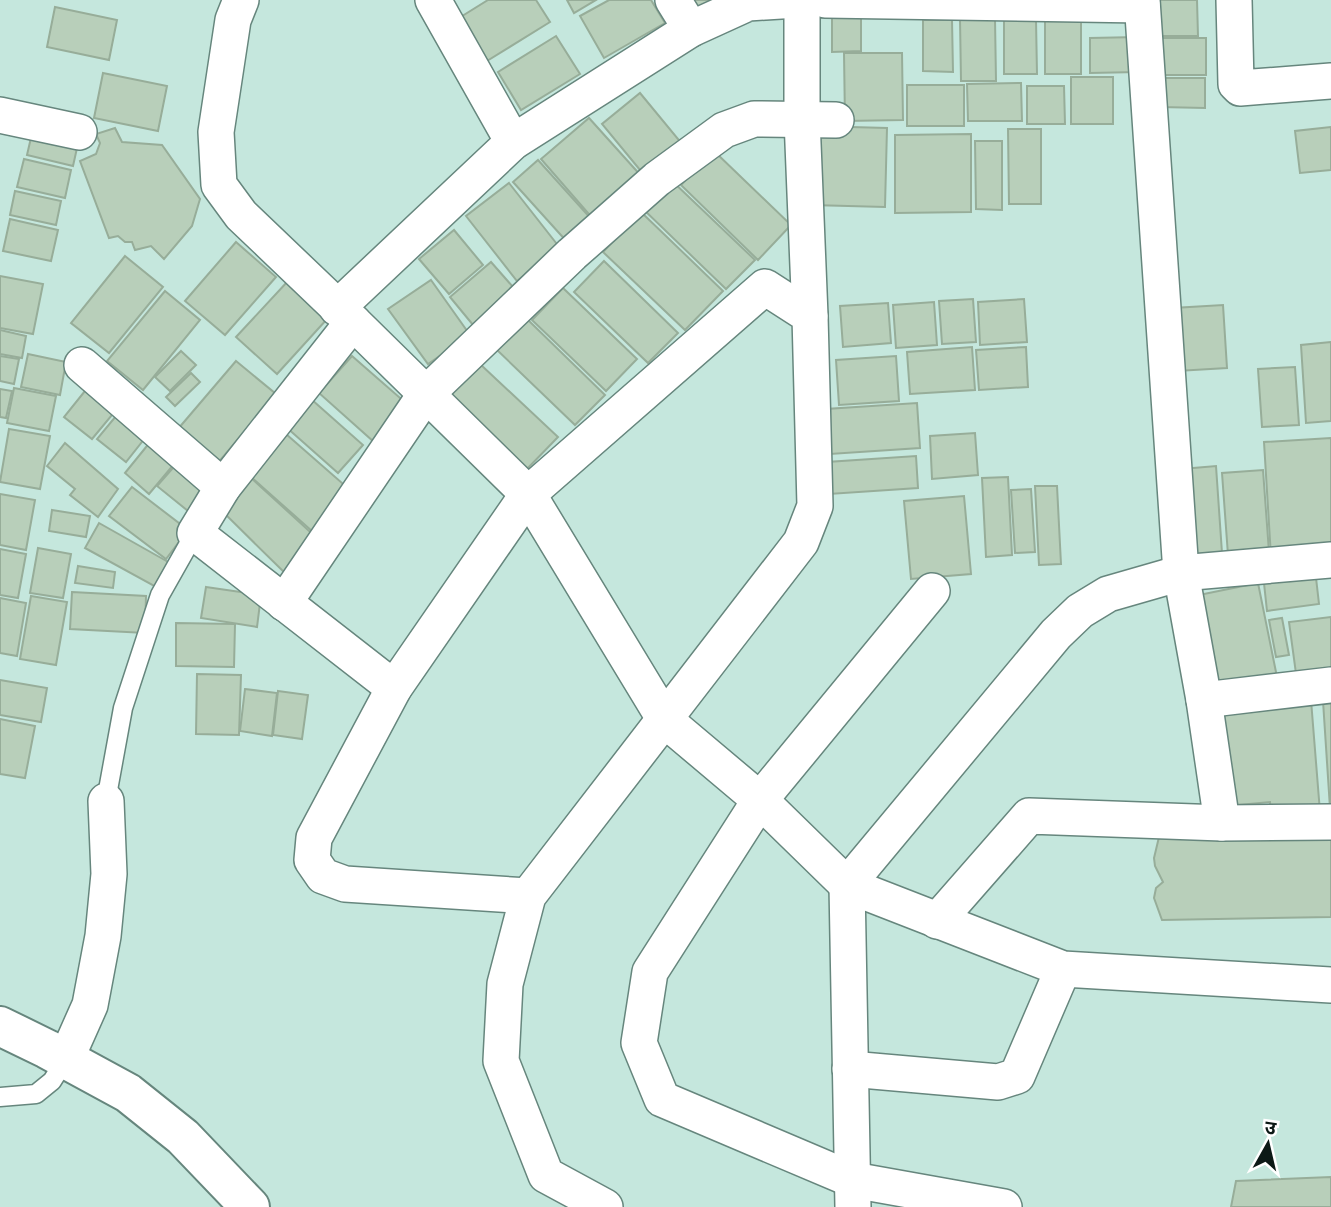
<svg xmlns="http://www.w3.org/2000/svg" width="1331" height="1207" font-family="Figtree,'Noto Sans Devanagari',sans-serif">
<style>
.building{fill:#b8cfba;stroke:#97ad99;stroke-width:2}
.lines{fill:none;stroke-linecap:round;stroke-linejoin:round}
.lane-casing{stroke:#66867d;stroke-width:21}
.street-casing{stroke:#66867d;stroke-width:38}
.secondary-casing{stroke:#66867d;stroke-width:42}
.lane{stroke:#fff;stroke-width:18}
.street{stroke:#fff;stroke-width:35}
.secondary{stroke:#fff;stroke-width:38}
</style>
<rect width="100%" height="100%" fill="#c5e7dd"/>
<g class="building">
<path d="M488 0H536L550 22 487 61 459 18Z"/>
<path d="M567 0H596L574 13Z"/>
<path d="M609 0H651L665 23 604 58 580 16Z"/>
<path d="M687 0H719L694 13Z"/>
<path d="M1153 0H1197L1198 36H1153Z"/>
<path d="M55 7 117 20 109 60 47 47Z"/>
<path d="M832 11H861V51L832 52Z"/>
<rect x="1045" y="15" width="36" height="59"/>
<path d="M960 19H995L996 81H961Z"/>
<path d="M923 20H952L953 72 923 71Z"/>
<path d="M1004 20H1036L1037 74H1004Z"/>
<path d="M556 36 580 74 521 110 498 72Z"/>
<path d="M1138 37V72L1090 73V38Z"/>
<path d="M1147 38H1206V75H1148Z"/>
<path d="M844 53H902L903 120 845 121Z"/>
<path d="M103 73 167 86 158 131 94 118Z"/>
<rect x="1071" y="77" width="42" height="47"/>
<path d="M1160 78H1205V108L1160 107Z"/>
<path d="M1021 83 1022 121H968L967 84Z"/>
<rect x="907" y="85" width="57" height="41"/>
<path d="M1027 86H1064L1065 124H1027Z"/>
<path d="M640 93 683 145 645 176 602 124Z"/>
<path d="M589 118 643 178 594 220 541 159Z"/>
<path d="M813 126 887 128 885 207 811 205Z"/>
<path d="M1331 127V170L1300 173 1295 131Z"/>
<path d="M115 128 122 142 162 145 200 199 192 226 164 259 151 246 135 250 132 242H125L118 236 109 238 80 161 96 154 100 143 96 134Z"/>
<path d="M33 129 79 139 73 166 27 155Z"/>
<path d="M1008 129H1041V204H1009Z"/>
<path d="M971 134V212L895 213V135Z"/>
<path d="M975 141H1002V210L976 209Z"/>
<path d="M714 151 791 225 758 260 681 185Z"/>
<path d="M24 159 71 170 65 198 17 187Z"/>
<path d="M538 160 594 222 569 244 513 182Z"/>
<path d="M670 179 755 260 726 289 642 208Z"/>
<path d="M509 183 560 248 517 281 466 216Z"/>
<path d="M15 191 61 201 56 225 10 215Z"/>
<path d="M641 212 723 291 685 330 603 252Z"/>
<path d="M10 219 58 230 51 261 3 251Z"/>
<path d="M454 230 483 265 449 294 419 259Z"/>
<path d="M236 242 276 277 225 335 185 301Z"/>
<path d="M125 256 163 287 109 353 71 323Z"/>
<path d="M604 261 678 333 648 363 574 292Z"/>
<path d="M491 262 520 295 478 331 450 297Z"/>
<path d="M0 276 43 284 33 334 0 328Z"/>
<path d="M431 280 470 335 428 364 388 309Z"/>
<path d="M288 281 328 318 277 374 236 337Z"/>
<path d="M563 288 637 359 606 391 532 320Z"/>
<path d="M165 291 200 320 143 390 107 361Z"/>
<path d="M973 299 976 342 942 344 939 301Z"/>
<path d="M1024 299 1027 342 980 345 978 302Z"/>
<path d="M934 302 937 345 896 348 893 305Z"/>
<path d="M888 303 891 343 843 347 840 306Z"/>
<path d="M1223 305 1227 368 1177 371 1173 308Z"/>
<path d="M526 318 605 395 575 425 496 349Z"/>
<path d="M0 330 26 336 22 358 0 354Z"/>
<path d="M1331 342V421L1306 423 1301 345Z"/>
<path d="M972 347 975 390 910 394 907 352Z"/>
<path d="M1026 347 1028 387 979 390 976 350Z"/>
<path d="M181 351 196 365 170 391 155 377Z"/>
<path d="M28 354 66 362 60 395 21 387Z"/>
<path d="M0 356 19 359 14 384 0 381Z"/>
<path d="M352 356 407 404 374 442 319 393Z"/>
<path d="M896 356 899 401 839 405 836 360Z"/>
<path d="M236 361 276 394 212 470 172 436Z"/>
<path d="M480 364 558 437 526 470 448 397Z"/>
<path d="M1295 367 1299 425 1262 427 1258 369Z"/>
<path d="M191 373 200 382 175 406 166 397Z"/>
<path d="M93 381 122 403 92 439 64 417Z"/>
<path d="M14 388 56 396 49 431 7 423Z"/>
<path d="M0 389 12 391 6 418 0 417Z"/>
<path d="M311 399 363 445 338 473 286 427Z"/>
<path d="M917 403 920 448 830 454 826 409Z"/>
<path d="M121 410 149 433 126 462 97 439Z"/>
<path d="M278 427 350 490 313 532 241 468Z"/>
<path d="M9 429 50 436 40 489 0 482Z"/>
<path d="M975 433 978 475 932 479 930 436Z"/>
<path d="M155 436 180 457 149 494 125 473Z"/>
<path d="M1331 438V554L1271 557 1264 442Z"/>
<path d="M65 443 118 489 98 517 70 495 75 489 47 466Z"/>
<path d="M916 456 918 488 829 494 827 462Z"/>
<path d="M179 461 214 489 193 515 157 486Z"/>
<path d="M1216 466 1222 553 1188 556 1182 469Z"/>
<path d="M1263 470 1269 552 1228 555 1222 473Z"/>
<path d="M249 476 319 540 290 578 222 511Z"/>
<path d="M1008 477 1012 555 986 557 982 478Z"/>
<path d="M1035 486H1057L1061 564 1039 565Z"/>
<path d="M132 487 188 530 166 559 109 516Z"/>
<path d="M1031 489 1035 552 1015 553 1011 490Z"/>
<path d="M0 494 35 500 26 550 0 545Z"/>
<path d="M964 496 971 574 911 579 904 501Z"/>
<path d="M52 510 90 516 86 537 49 531Z"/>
<path d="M99 523 170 563 156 587 85 548Z"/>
<path d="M38 548 71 554 63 598 30 593Z"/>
<path d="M0 549 26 554 18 598 0 595Z"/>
<path d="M78 566 115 572 113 588 75 583Z"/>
<path d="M1315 569 1319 604 1267 611 1263 574Z"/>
<path d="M1258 583 1277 677 1214 690 1194 596Z"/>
<path d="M206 587 261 595 257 627 201 618Z"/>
<path d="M72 592 146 596 145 633 70 629Z"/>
<path d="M31 596 67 602 56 665 20 659Z"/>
<path d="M0 598 26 603 17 656 0 653Z"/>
<path d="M1331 617V677L1297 681 1289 622Z"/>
<path d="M1282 618 1289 655 1276 657 1269 620Z"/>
<path d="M176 623 235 624 234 667 176 666Z"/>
<path d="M197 674 241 675 239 735 196 734Z"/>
<path d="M0 680 47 688 41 722 0 715Z"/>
<path d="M245 689 277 693 272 736 240 731Z"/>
<path d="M278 691 308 695 302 739 273 735Z"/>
<path d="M1311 700 1320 812 1271 816 1270 802 1227 806 1219 708Z"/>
<path d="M1331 700V808H1330L1323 701Z"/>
<path d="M0 719 35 726 25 778 0 774Z"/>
<path d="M1331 835V917L1162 920 1154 898 1156 888 1163 882 1155 866 1154 858 1159 837Z"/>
<path d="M1331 1177V1207H1231L1236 1181Z"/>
</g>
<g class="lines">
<g class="lane-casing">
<g id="lane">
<path d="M106 801 123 708 160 595 195 533"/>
<path d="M0 1097 36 1094 52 1081 66 1059"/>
</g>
</g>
<g class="street-casing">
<g id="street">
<path d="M241 0 233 20 216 132 219 185 241 215 353 322 528 494 665 720 760 800 847 885 1063 969 1331 985"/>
<path d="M433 0 513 142"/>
<path d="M673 0 691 29"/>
<path d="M802 0V119L810 316"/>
<path d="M825 0 1142 5"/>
<path d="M1142 0 1181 573 1204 700 1222 823"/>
<path d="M1234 0 1236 84 1240 88 1331 81"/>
<path d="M0 115 79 132"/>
<path d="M337 308 513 142 691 29 748 3 797 0"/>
<path d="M353 322 223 487 195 533 394 688"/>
<path d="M82 365 223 487"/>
<path d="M932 591 760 800 650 972 639 1043 662 1099 853 1180 1004 1207"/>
<path d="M284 603 425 395 572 254 657 179 724 130 754 119 836 120"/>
<path d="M1204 700 1331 685"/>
<path d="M528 896 345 884 323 876 312 860 314 838 394 688 528 494 765 287 810 316 815 506 801 542 528 896 505 984 501 1061 546 1175 605 1207"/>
<path d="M937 921 1029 816 1222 823 1331 822"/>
<path d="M66 1059 90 1005 103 936 109 874 106 801"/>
<path d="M850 1069 998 1082 1017 1076 1063 969"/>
<path d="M853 1207 847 885 1056 634 1080 611 1108 594 1181 573 1331 560"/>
</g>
</g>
<g class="secondary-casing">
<path id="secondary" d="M0 1026 47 1049 128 1093 183 1137 250 1207"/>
</g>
<use href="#lane" class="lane"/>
<use href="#street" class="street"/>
<use href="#secondary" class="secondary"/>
</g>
<g transform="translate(1268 1144) rotate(8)" stroke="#ffffff" stroke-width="5" paint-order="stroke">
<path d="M0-5L12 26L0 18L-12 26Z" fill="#0c1916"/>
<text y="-10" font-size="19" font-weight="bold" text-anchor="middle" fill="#0c1916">उ</text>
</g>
</svg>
